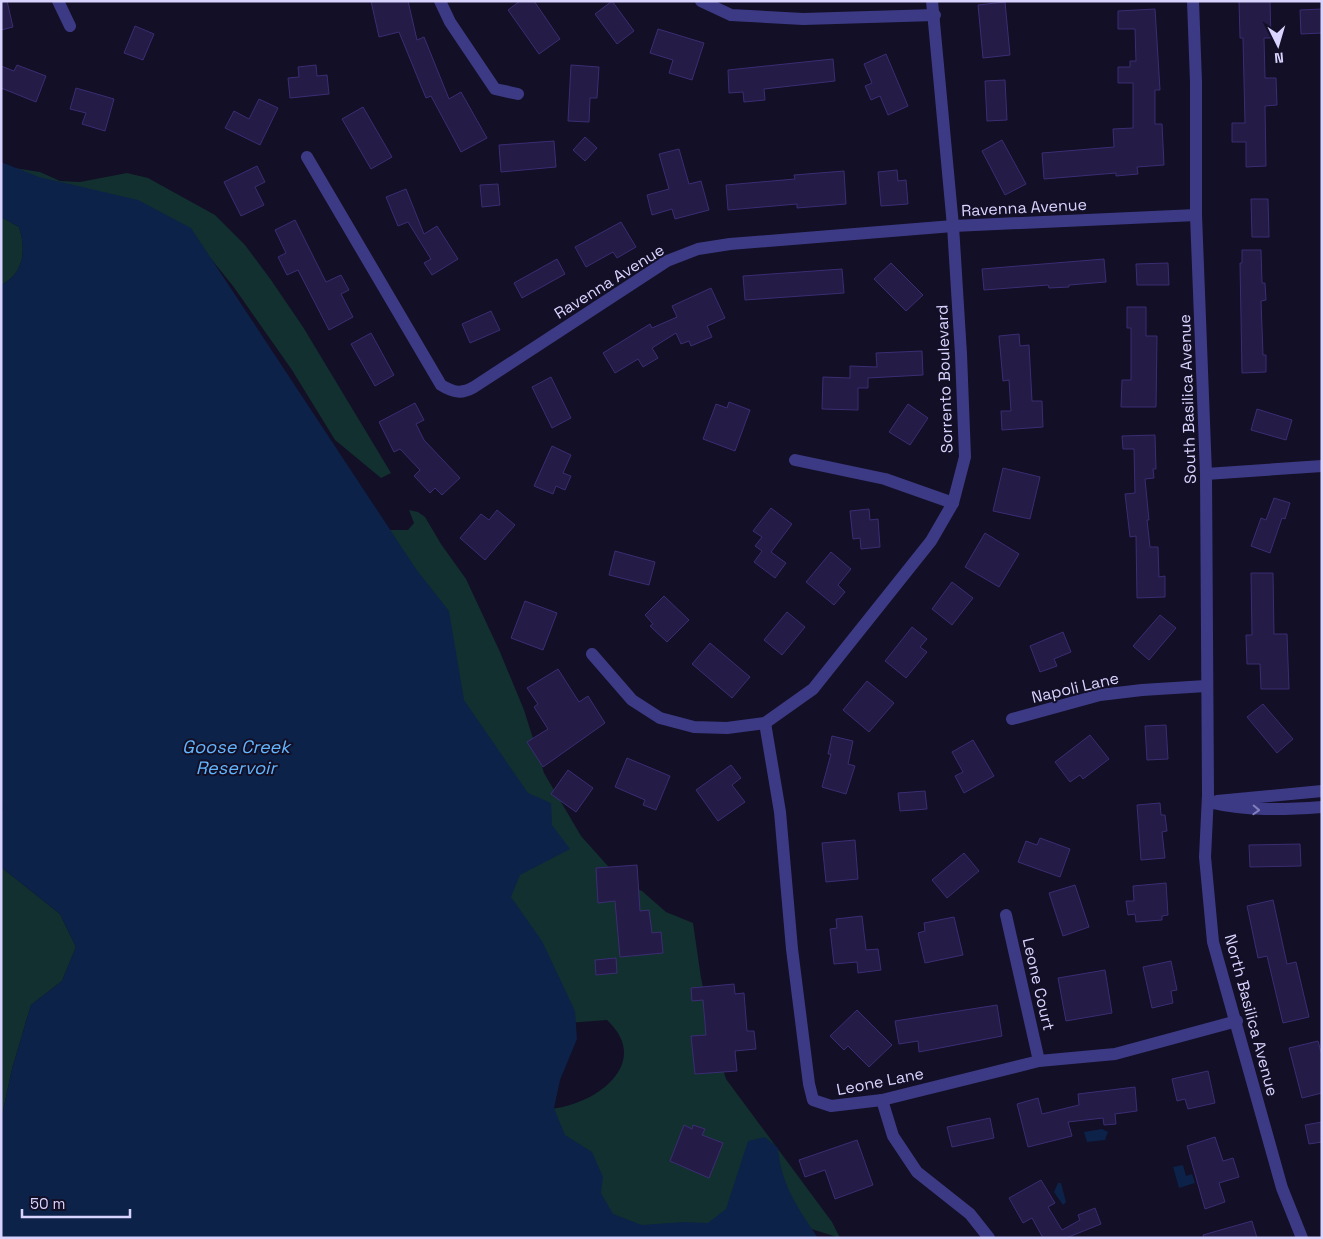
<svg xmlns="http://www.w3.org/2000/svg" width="1323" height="1239" font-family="'Space Grotesk',sans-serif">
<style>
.green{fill:#12302f}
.water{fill:#0c2248}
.building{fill:#241b47;stroke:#3b2d73}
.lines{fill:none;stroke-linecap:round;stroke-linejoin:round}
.minor{stroke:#3d3a85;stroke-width:12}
.oneway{stroke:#837fbc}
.labels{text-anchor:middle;stroke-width:4;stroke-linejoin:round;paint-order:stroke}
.street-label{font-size:16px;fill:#d9d4ff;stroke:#130f26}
.water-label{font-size:18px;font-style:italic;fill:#62b6ff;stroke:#130f26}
</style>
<rect width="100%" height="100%" fill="#130f26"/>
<g class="green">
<path d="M1 166 40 172 60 181 80 182 127 173 148 178 215 215 245 245 271 280 303 327 391 473 381 478 335 440 292 370 233 286 187 229Z"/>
<path d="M1 217 19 227C26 249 25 273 1 285Z"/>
<path d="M409 510 418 512 425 517 441 544 466 579 500 652 524 710 544 773 581 836 624 884 642 891 666 912 693 923 701 978 714 1041 726 1079 832 1222 840 1238 805 1227 620 1238 550 1109C596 1105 653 1063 607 1020L567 1023 350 554 389 530H408L414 523Z"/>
<path d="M1 867 60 914 76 947 62 981 31 1005 12 1069 1 1120Z"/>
</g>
<g class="water">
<path d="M1 162 39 177 138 200 191 228 416 569 449 611 464 700 528 793 551 803 552 825 570 849 520 875 511 897 542 941 575 1011 577 1039 560 1080 554 1108 565 1135 592 1152 603 1177 601 1193 613 1214 642 1225 684 1222 708 1223 726 1209 748 1141 765 1137 778 1148C781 1185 798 1208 818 1238H1V1120L12 1069 31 1005 62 981 76 947 60 914 1 867V812L3 808 1 805V285C25 273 26 249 19 227L1 217Z"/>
<path d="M1102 1129 1108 1132 1105 1140 1087 1142 1084 1132Z"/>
<path d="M1183 1165 1186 1176 1192 1174 1195 1183 1179 1188 1173 1167Z"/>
<path d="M1058 1183H1061L1066 1202 1063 1205 1054 1192Z"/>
</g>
<g class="building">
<path d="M1 1H7L13 27 1 30Z"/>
<path d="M371 1H408L417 40 424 37 449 99 461 92 487 138 461 152 431 96 426 98 399 32 379 37Z"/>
<path d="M520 1H534L560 39 539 54 508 10Z"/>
<path d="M612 1 634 31 617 44 595 14Z"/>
<path d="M1239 1H1270L1271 38H1264L1265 78H1276L1277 105 1265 106 1266 166 1246 167V142H1232V123H1245L1243 38H1240Z"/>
<path d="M1005 2 1010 55 983 58 978 5Z"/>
<path d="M1155 9 1160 90H1155V124H1162L1164 165 1137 167 1138 174 1116 176V173L1044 179 1042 153 1114 147 1113 129 1133 128V83H1118V67H1130V61H1136L1135 29H1118V11Z"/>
<path d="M1322 9V33L1301 34 1300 10Z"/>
<path d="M135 26 154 34 143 60 124 53Z"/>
<path d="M658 29 704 43 692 80 669 73 673 60 650 53Z"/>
<path d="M886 54 908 106 888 115 880 96 871 100 865 86 872 83 864 64Z"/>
<path d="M833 59 835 81 764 89 765 100 744 102 743 92 729 93 728 70Z"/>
<path d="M17 65 46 76 36 102 1 88V66L14 71Z"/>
<path d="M316 65 317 76 327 75 329 94 290 98 288 78 299 77 298 67Z"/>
<path d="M571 65 599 67 597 98H590L589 122 568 121Z"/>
<path d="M1005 80 1007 120 987 121 985 81Z"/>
<path d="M76 88 114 99 105 131 82 124 86 113 70 109Z"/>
<path d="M259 99 278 108 260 145 225 128 234 111 249 119Z"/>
<path d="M363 107 392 157 371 169 342 119Z"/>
<path d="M585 137 597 148 585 161 573 150Z"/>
<path d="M1002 140 1026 184 1005 195 982 151Z"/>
<path d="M554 141 556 167 501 172 499 145Z"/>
<path d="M679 149 689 184 701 181 709 210 675 219 672 209 652 215 647 195 669 189 659 154Z"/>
<path d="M257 166 265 182 255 187 264 205 241 216 224 182Z"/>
<path d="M897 170 898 181 906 180 908 204 881 206 878 172Z"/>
<path d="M844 171 846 204 797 208V204L728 210 726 185 795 179 794 175Z"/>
<path d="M498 184 500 205 482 207 480 185Z"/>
<path d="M406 189 424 234 437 226 458 259 432 275 424 263 431 259 408 222 398 226 386 197Z"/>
<path d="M1251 199H1268L1269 237H1252Z"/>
<path d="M295 220 326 282 341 275 349 290 341 294 353 317 329 330 298 270 287 275 278 257 286 253 275 230Z"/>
<path d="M621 222 636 247 617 258 613 252 586 267 575 247Z"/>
<path d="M1242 250H1261L1262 283H1265L1266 300 1261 301 1263 355H1266V372L1242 373 1240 263H1242Z"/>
<path d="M557 259 565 274 522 298 514 283Z"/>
<path d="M1104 259 1106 282 1069 285V287L1049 288 1048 285 984 290 982 269Z"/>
<path d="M891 263 923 295 906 311 874 279Z"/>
<path d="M1168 263 1169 285H1137L1136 264Z"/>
<path d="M842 269 844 293 745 300 743 276Z"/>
<path d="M711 288 725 318 707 326 712 337 691 346 689 341 681 344 676 333 652 348 658 358 643 367 638 359 615 373 603 353 650 324 652 328 677 317 672 306Z"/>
<path d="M1127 307H1146V336H1157L1156 407H1121L1122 380H1131V328H1127Z"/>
<path d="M491 311 500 330 470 343 462 324Z"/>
<path d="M371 333 394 375 375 386 351 344Z"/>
<path d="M1019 334 1020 346 1029 345 1032 401H1042L1043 427 1002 430 1001 411H1011L1009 380 1003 381 999 336Z"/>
<path d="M922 351 923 375 868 378V388H858V410L822 409 823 377 850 378V366L877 367 876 353Z"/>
<path d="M551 377 571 418 552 428 532 387Z"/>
<path d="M729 402 750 410 735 451 703 439 716 404 727 408Z"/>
<path d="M415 403 424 420 416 424 424 440 460 478 442 495 435 488 430 493 414 476 420 470 400 449 394 452 379 422Z"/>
<path d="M908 404 928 418 910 445 889 432Z"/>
<path d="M1257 409 1292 420 1286 440 1251 430Z"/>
<path d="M1155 435 1156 469H1153L1154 478 1145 479 1149 520H1147L1150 547H1158L1159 577 1165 576V597L1137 598 1136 536 1130 537 1125 494 1135 493 1134 449H1123L1122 436Z"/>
<path d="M552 446 571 455 563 473 571 476 565 490 556 486 553 494 534 486Z"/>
<path d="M1003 468 1040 477 1030 519 993 511Z"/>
<path d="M1274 498 1290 503 1285 519 1282 518 1270 553 1251 546 1261 518 1266 520Z"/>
<path d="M771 508 792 524 771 552 786 563 775 578 754 562 762 551 755 546 762 537 753 531Z"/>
<path d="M869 509 870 520 878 519 880 547 861 549 860 538 853 539 850 511Z"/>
<path d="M497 510 515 525 485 560 460 538 481 514 489 520Z"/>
<path d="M985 533 1019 554 999 587 965 567Z"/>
<path d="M615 551 655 562 649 585 609 575Z"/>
<path d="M831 552 851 569 838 585 845 592 834 605 806 582Z"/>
<path d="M1251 573H1273L1274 634H1287L1289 689H1261L1260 664H1247L1246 635H1252Z"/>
<path d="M952 582 973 598 952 625 932 609Z"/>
<path d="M664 596 689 620 667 642 650 626 653 624 645 615Z"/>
<path d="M525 601 557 613 543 650 511 638Z"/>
<path d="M787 612 805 627 782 655 764 640Z"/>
<path d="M1160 615 1176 628 1149 660 1133 646Z"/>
<path d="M912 627 927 639 920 647 927 652 906 678 885 661Z"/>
<path d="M1063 632 1071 652 1054 659 1057 666 1040 672 1030 646Z"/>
<path d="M710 643 750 677 732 698 692 664Z"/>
<path d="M558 669 579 702 588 696 605 723 543 767 527 742 548 729 534 707 538 704 527 688Z"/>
<path d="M867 681 894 703 869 732 843 710Z"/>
<path d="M1263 704 1293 739 1277 753 1247 717Z"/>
<path d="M1166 725 1168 759 1147 760 1145 726Z"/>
<path d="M1090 735 1109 759 1083 779 1080 775 1070 782 1055 762Z"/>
<path d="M832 736 853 741 848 764 855 766 846 794 822 787 831 754H828Z"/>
<path d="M973 740 994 776 964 793 955 776 963 772 952 752Z"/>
<path d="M627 758 670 776 656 810 643 805 645 800 615 787Z"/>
<path d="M731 765 741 778 732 785 745 802 718 821 696 790Z"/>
<path d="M568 770 593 788 576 812 551 794Z"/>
<path d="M925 791 927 809 900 811 898 793Z"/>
<path d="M1160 803 1161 815H1165L1167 831 1162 832 1165 858 1141 860 1137 805Z"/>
<path d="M1040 838 1070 849 1060 877 1018 862 1026 841 1037 845Z"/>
<path d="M855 840 858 879 826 882 822 843Z"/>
<path d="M1300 844 1301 866 1250 867 1249 845Z"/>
<path d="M964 853 979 871 947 898 932 880Z"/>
<path d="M637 865 640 911 649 910 652 933 661 932 663 953 620 957 615 901 598 903 596 868Z"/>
<path d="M1166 883 1168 915 1162 916V920L1136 922 1135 914 1128 915 1126 901H1134L1133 886Z"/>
<path d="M1075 885 1089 927 1063 936 1049 893Z"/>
<path d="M1273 900 1287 964 1296 962 1309 1017 1283 1023 1267 956 1258 958 1247 906Z"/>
<path d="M862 916 866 950 878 949 881 970 858 973 857 962 834 964 830 929 837 928 836 919Z"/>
<path d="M954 917 963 955 925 963 918 933 925 931 924 923Z"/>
<path d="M616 958 617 973 596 975 595 960Z"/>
<path d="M1171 961 1177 990 1171 991 1173 1003 1152 1008 1143 967Z"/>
<path d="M1105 970 1112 1013 1066 1021 1058 978Z"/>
<path d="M734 984 735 994 744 993 747 1031H754L756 1049 735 1051 737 1071 695 1074 691 1036 706 1035 703 1000 692 1001 691 988Z"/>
<path d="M997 1005 1002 1036 919 1052 918 1041 899 1044 895 1021Z"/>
<path d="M857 1010 892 1045 869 1067 848 1046 844 1050 830 1036Z"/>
<path d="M1318 1041 1322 1056V1093L1302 1098 1289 1048Z"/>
<path d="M1208 1071 1215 1103 1188 1109 1185 1099 1177 1101 1172 1079Z"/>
<path d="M1135 1087 1137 1111 1115 1114 1116 1124 1104 1125 1103 1118 1068 1122 1072 1136 1028 1147 1017 1104 1038 1098 1042 1114 1079 1105 1078 1094Z"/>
<path d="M990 1118 994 1138 952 1147 947 1127Z"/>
<path d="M1322 1122V1142L1309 1144 1305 1125Z"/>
<path d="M684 1125 692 1129 693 1125 705 1129 702 1135 723 1143 709 1178 670 1161Z"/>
<path d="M1215 1137 1223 1161 1233 1158 1239 1177 1219 1183 1225 1202 1205 1209 1187 1146Z"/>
<path d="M857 1140 873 1185 835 1199 825 1170 805 1177 799 1160Z"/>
<path d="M1041 1180 1055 1203 1048 1207 1062 1230 1080 1220 1078 1215 1095 1208 1101 1224 1066 1238H1043L1032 1218 1023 1223 1009 1198Z"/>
<path d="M1252 1221 1257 1238H1204L1203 1235Z"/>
</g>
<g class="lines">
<g class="minor">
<path d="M58 1 70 26"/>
<path d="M440 1 450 22 495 89 518 94"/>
<path d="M701 1 731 15 803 19 935 15"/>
<path d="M1193 1 1196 82V215L1206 474 1208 795 1205 857 1213 942 1282 1188 1302 1238"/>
<path d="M307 157 441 385C454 393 462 394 474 387L667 261 698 249 730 244 953 226 1196 215"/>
<path d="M795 460 885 479 953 503"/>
<path d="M1206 474 1322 466"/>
<path d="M592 654 632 700 660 718 694 727 727 728 765 723 813 689 931 541 953 503 965 457 961 354 953 226 932 1"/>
<path d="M1012 719 1100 695 1142 690 1206 686"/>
<path d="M765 723 780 812 792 949 809 1084 813 1100 831 1106 882 1100 1039 1061 1115 1054 1237 1021"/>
<path d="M1217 801 1322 791"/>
<path d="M1208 802C1246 811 1283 810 1322 807"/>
<path d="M1006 915 1039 1061"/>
<path d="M882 1100 893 1136 917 1172 970 1214 989 1238"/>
</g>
</g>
<defs><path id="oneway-chevron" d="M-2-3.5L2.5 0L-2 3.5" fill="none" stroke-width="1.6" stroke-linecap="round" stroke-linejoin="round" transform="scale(1.25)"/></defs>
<use class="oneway" href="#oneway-chevron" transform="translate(1256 810) rotate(2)"/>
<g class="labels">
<g class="street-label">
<text transform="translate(1024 207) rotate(-3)" y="6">Ravenna Avenue</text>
<text transform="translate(609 281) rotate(-32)" y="6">Ravenna Avenue</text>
<text transform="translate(944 379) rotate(-92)" y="6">Sorrento Boulevard</text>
<text transform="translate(1187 399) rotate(-92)" y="6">South Basilica Avenue</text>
<text transform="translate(1075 687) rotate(-13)" y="6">Napoli Lane</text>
<text transform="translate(1039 984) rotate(77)" y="6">Leone Court</text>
<text transform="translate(1252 1015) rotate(75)" y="6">North Basilica Avenue</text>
<text transform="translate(880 1081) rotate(-11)" y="6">Leone Lane</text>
</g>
<g class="water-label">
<text x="236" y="753">Goose Creek<tspan x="236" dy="21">Reservoir</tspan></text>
</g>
</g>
<rect width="1323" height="1239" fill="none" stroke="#d9d4ff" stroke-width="5"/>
<g transform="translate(1278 45) rotate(175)" stroke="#130f26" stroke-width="4" paint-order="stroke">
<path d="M0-4L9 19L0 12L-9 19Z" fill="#d9d4ff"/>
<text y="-8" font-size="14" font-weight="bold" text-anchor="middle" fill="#d9d4ff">N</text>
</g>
<path d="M22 1209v8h108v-8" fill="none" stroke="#d9d4ff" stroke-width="2.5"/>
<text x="30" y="1209" font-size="15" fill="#d9d4ff" stroke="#130f26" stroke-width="4" paint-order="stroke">50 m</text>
</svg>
